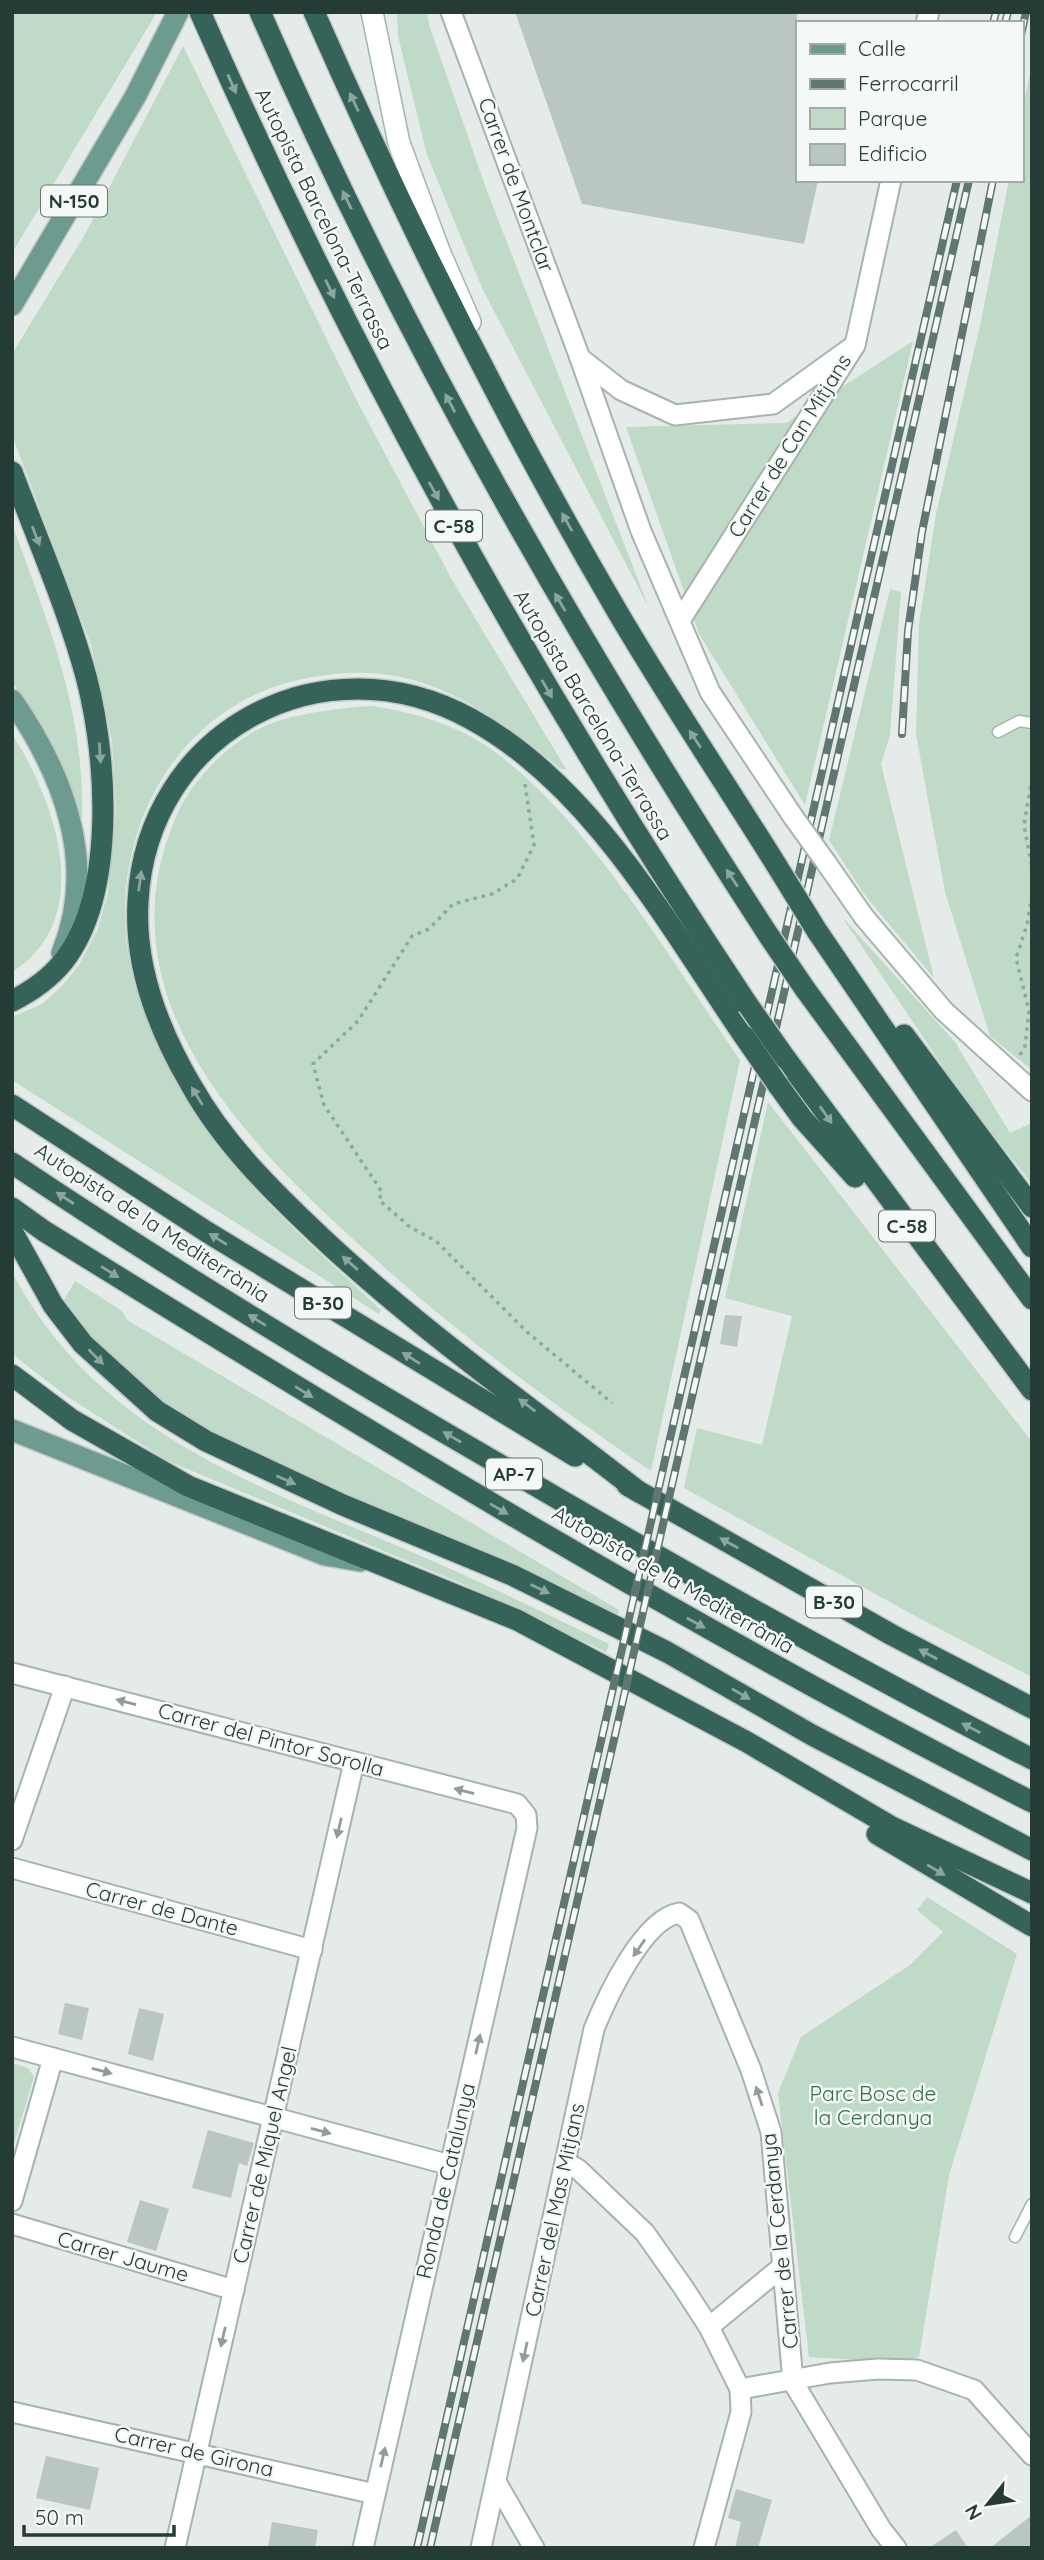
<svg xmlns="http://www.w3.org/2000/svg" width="1044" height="2560" font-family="Quicksand,sans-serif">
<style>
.green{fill:#bfdac6}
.building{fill:#b9c6c1}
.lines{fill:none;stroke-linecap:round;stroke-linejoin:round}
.lane-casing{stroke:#a7b3af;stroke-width:13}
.street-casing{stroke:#a7b3af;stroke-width:23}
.secondary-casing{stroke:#a3b6af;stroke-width:24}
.primary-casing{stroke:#c2c8c6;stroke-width:24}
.highway-casing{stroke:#c2c8c6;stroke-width:24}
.path{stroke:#88ab9f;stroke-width:3.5;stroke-dasharray:3.5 5;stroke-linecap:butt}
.lane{stroke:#fff;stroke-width:10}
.street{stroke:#fff;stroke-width:19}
.secondary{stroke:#fff;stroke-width:21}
.primary{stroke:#6e9b8f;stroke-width:21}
.highway{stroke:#356359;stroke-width:21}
.rail-casing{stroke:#607670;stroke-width:8}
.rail{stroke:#f4f8f6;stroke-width:5;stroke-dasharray:16;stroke-linecap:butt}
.street-bridge-casing{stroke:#a7b3af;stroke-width:23;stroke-linecap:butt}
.highway-bridge-casing{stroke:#c2c8c6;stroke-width:24;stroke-linecap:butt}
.street-bridge{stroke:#fff;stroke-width:19}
.highway-bridge{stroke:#356359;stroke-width:21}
.oneway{fill:#8ba6a0}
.oneway2{fill:#929d9a}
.labels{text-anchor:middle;stroke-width:5;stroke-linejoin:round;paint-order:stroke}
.shield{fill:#f4f8f6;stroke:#63746f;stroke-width:2}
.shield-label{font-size:19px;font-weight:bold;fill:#253b35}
.street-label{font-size:21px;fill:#253b35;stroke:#f4f8f6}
.park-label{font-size:21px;fill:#346d49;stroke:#f4f8f6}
</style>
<rect width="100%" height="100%" fill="#e4ebe8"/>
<g class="green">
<path d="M12 12H157L12 253Z"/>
<path d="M397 12H427L429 25 487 191 649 608 482 288 427 155 398 36Z"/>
<path d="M183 46 357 401 451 578 566 769H561C513 731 462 690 401 677 367 670 332 672 298 680 168 710 104 846 131 970 140 1010 159 1046 180 1080 200 1115 220 1150 247 1180 288 1226 336 1268 381 1310L379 1314 12 1080V1017L42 1004 61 987 79 965 97 931 108 893 116 810 112 741 91 645 12 435V354L84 236Z"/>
<path d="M1032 65V1070L990 1036 945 892 916 734 919 624 936 514 981 321 1009 180H1021V116Z"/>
<path d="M913 341 805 805 699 634 626 427 786 423Z"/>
<path d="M12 524C48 623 85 711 82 819L58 756 41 724 12 682Z"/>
<path d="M890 589 901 592 890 735 881 764 934 978 864 894 829 840Z"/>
<path d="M371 706C414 712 459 725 495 752 591 823 671 961 740 1060L651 1471C554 1405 460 1336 373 1257 249 1146 99 1000 175 819 191 779 236 734 278 721 308 712 340 708 371 706Z"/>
<path d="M12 734C55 801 97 918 12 972Z"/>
<path d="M842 917 955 1042 1010 1133 1032 1123V1184L967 1102Z"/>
<path d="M768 1102 1032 1442V1677L917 1617 684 1488 697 1428 762 1445 792 1316 725 1298Z"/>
<path d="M12 1272C95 1431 253 1484 407 1550 476 1579 542 1612 609 1644L606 1652 465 1585 166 1460 65 1395 12 1354Z"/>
<path d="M75 1281 122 1311 127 1320 619 1610 617 1618 481 1551 237 1447 188 1419 139 1385 95 1342 64 1300Z"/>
<path d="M927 1897 1017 1954 949 2175 919 2357 861 2370 860 2360 809 2357 778 2093 801 2037 910 1965 943 1932 917 1910Z"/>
<path d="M12 2063 28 2068 34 2077 12 2150Z"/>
</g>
<g class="building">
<path d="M515 12H797V180H818L804 244 582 204Z"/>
<path d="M725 1315 742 1316 737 1347 720 1344Z"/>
<path d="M65 2003 89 2008 82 2040 58 2034Z"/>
<path d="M139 2008 164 2014 153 2061 128 2054Z"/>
<path d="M208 2130 254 2143 247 2166 239 2163 231 2198 192 2188Z"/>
<path d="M140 2200 169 2209 156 2251 127 2242Z"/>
<path d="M46 2456 99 2468 90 2510 36 2498Z"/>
<path d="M736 2489 772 2500 758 2548H735L741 2522 728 2518Z"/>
<path d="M1032 2515V2548H990Z"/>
<path d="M272 2522 318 2530 315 2548H268Z"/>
<path d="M956 2530 968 2548H929Z"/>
</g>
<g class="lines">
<g class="lane-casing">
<g id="lane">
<path d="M998 732 1019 721 1032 723"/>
<path d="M1015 2237 1032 2204"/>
</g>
</g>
<g class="street-casing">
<g id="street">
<path d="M451 12 580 358 621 390 675 415 773 404 855 345"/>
<path d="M926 23 929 12"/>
<path d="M580 358 641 531 710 692 794 818"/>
<path d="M681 619 855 345 891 180"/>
<path d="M825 861 864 917 944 1011 1032 1091"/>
<path d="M12 1673 517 1804 526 1815 527 1828 363 2548"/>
<path d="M12 1840 65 1686"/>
<path d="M12 1868 312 1950"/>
<path d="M12 2047 450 2165"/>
<path d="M566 2162 579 2170 645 2233 683 2287 709 2327 740 2389 741 2412 704 2548"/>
<path d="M12 2201 53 2058"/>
<path d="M12 2224 234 2290"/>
<path d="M709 2327 783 2266"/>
<path d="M740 2389 830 2373 878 2369 917 2370 974 2390 1032 2455"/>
<path d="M12 2412 375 2494"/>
<path d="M496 2482 534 2548"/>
<path d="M175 2548 354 1762"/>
<path d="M481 2548 594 2029C607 1997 643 1919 679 1913L689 1920 751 2070 771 2132 793 2382 881 2529 896 2548"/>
</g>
</g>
<g class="secondary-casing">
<path id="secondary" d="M372 12 399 143 439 251 470 322"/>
</g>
<g class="primary-casing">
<g id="primary">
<path d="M12 305 135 97 178 12"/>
<path d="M12 700C64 775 98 865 62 953"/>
<path d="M12 1430 325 1555 360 1561"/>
</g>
</g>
<g class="highway-casing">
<g id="highway">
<path d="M200 12C353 360 537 689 748 1005"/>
<path d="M260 12C402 337 576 639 769 936"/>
<path d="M314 12C404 217 504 418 617 611 668 698 724 781 777 866"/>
<path d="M12 472C36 535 63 598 82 662 107 744 119 891 63 962 49 979 32 991 12 1001"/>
<path d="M817 931 1032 1247"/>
<path d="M805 989 1032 1299"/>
<path d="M904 1035 1032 1207"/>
<path d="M786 1059 1032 1390"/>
<path d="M778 1085 802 1118 855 1177"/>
<path d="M12 1105 207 1232 575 1456"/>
<path d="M12 1163C172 1270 336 1370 502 1466 676 1568 852 1667 1032 1759"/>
<path d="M12 1208 44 1231C368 1432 692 1629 1032 1802"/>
<path d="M12 1231 53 1305 83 1344 157 1411 206 1441 343 1505 512 1575 667 1652 812 1735 1032 1850"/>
<path d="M12 1375 72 1420 188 1486 517 1620 747 1742 892 1827 1032 1893"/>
<path d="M627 1485 892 1635 1032 1708"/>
<path d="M639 1492C533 1409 421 1331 322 1238 273 1192 224 1144 191 1085 158 1029 134 966 138 901 147 731 323 637 471 719 592 785 668 925 744 1036"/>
<path d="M877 1834 1032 1926"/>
</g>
</g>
<g class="path">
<path d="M1032 778 1024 825 1032 868"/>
<path d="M525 784 534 845 517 879 492 894 453 904 429 929 412 936 358 1021 313 1064 324 1105 382 1192 379 1200 410 1227 436 1241 527 1332 612 1403"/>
<path d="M1020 1055 1025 1046 1029 1011 1016 958 1027 925 1032 895"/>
</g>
<use href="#lane" class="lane"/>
<use href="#street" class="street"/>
<use href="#secondary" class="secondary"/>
<use href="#primary" class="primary"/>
<use href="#highway" class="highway"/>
<g class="rail-casing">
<g id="rail">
<path d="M993 23 996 12"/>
<path d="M1005 23 1008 12"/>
<path d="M1021 35 1026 12"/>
<path d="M902 734 908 631 922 532 993 180"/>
<path d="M417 2548 957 180"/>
<path d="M430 2548 969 180"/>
</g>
</g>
<use href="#rail" class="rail"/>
<g class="street-bridge-casing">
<path id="street-bridge" d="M794 818 825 861"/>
</g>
<g class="highway-bridge-casing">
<g id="highway-bridge">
<path d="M777 866 817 931"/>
<path d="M769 936 805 989"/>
<path d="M748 1005 786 1059"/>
<path d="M744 1036 778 1085"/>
</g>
</g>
<use href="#street-bridge" class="street-bridge"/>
<use href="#highway-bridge" class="highway-bridge"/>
</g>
<defs><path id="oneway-solid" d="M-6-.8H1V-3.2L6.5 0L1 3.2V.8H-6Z" transform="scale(1.75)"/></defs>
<g class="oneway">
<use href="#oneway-solid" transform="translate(232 84) rotate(66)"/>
<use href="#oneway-solid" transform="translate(354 102) rotate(-115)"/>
<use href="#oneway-solid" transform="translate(347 200) rotate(-116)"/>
<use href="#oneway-solid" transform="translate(330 289) rotate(64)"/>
<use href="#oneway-solid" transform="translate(450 403) rotate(-118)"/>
<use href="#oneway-solid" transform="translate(434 491) rotate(61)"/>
<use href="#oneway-solid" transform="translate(567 522) rotate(-119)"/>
<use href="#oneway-solid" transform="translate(36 536) rotate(69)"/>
<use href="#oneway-solid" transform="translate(560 602) rotate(-120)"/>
<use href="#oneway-solid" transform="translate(547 689) rotate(60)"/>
<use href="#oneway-solid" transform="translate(695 739) rotate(-123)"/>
<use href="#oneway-solid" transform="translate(100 753) rotate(86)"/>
<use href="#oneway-solid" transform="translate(732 878) rotate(-123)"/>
<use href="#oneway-solid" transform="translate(140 881) rotate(-82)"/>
<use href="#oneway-solid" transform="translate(197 1096) rotate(-122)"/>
<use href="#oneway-solid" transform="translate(826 1115) rotate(55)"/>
<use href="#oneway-solid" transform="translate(65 1198) rotate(-147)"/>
<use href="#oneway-solid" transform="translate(218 1239) rotate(-148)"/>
<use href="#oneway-solid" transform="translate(350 1263) rotate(-139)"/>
<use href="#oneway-solid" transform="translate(110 1272) rotate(32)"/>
<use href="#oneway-solid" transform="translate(257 1320) rotate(-148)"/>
<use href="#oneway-solid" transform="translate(96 1357) rotate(45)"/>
<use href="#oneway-solid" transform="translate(411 1358) rotate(-148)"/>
<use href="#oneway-solid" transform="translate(304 1392) rotate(32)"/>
<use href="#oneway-solid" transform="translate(527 1405) rotate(-143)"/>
<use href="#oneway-solid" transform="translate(452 1437) rotate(-150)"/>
<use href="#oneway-solid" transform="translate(286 1480) rotate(24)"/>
<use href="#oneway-solid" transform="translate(499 1509) rotate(31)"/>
<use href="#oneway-solid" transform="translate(729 1543) rotate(-151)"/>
<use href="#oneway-solid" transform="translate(540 1589) rotate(26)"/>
<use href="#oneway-solid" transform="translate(696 1623) rotate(29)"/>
<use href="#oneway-solid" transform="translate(928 1654) rotate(-152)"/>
<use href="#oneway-solid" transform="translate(741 1694) rotate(30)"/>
<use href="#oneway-solid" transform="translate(971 1728) rotate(-153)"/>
<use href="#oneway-solid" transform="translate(936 1870) rotate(31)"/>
</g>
<g class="oneway2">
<use href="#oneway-solid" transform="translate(126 1702) rotate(-165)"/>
<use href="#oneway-solid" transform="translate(464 1791) rotate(-165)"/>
<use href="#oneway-solid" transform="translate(339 1828) rotate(103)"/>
<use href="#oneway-solid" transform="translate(639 1948) rotate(125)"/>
<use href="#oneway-solid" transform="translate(478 2044) rotate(-77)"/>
<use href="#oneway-solid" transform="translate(102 2071) rotate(15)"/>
<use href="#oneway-solid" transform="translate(759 2096) rotate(-108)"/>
<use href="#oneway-solid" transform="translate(321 2131) rotate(15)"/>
<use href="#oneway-solid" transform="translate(223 2337) rotate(103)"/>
<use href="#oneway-solid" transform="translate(525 2352) rotate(102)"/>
<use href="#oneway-solid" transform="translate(383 2457) rotate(-77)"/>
</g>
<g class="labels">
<g class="shield">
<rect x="41" y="185.5" width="66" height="31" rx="5"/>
<rect x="426" y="510.5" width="56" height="31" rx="5"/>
<rect x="879" y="1210.5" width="56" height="31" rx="5"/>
<rect x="295" y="1287.5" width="56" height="31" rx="5"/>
<rect x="486" y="1458.5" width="56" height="31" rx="5"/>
<rect x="806" y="1586.5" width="56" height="31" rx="5"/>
</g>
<g class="shield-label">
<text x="74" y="208">N-150</text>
<text x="454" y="533">C-58</text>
<text x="907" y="1233">C-58</text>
<text x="323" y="1310">B-30</text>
<text x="514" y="1481">AP-7</text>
<text x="834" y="1609">B-30</text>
</g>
<g class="street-label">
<text transform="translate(516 185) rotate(70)" y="7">Carrer de Montclar</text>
<text transform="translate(324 219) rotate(64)" y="7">Autopista Barcelona-Terrassa</text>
<text transform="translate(790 446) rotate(-58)" y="7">Carrer de Can Mitjans</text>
<text transform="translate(593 715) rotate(59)" y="7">Autopista Barcelona-Terrassa</text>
<text transform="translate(152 1223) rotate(33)" y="7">Autopista de la Mediterrània</text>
<text transform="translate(673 1580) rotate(30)" y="7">Autopista de la Mediterrània</text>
<text transform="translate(271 1740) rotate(15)" y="7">Carrer del Pintor Sorolla</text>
<text transform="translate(162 1909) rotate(15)" y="7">Carrer de Dante</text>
<text transform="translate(265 2155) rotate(-77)" y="7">Carrer de Miquel Angel</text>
<text transform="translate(446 2181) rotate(-77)" y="7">Ronda de Catalunya</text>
<text transform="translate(555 2210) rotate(-78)" y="7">Carrer del Mas Mitjans</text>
<text transform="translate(780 2241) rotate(-96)" y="7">Carrer de la Cerdanya</text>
<text transform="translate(123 2257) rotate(16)" y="7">Carrer Jaume</text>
<text transform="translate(194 2452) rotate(13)" y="7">Carrer de Girona</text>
</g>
<g class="park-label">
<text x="873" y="2101">Parc Bosc de<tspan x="873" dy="24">la Cerdanya</tspan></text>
</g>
</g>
<rect width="1044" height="2560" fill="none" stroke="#253b35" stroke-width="28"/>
<rect x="796" y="21" width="228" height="161" fill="#f4f8f6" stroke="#a1aca9" stroke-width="2"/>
<rect x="810" y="44" width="35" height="10" fill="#6e9b8f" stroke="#a1aca9" stroke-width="2"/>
<text x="858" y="56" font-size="21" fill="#253b35">Calle</text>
<rect x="810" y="79" width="35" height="10" fill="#607670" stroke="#a1aca9" stroke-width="2"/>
<text x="858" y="91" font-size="21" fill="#253b35">Ferrocarril</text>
<rect x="810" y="108" width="35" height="21" fill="#bfdac6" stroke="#a1aca9" stroke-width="2"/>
<text x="858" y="126" font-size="21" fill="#253b35">Parque</text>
<rect x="810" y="144" width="35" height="21" fill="#b9c6c1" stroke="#a1aca9" stroke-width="2"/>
<text x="858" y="161" font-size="21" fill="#253b35">Edificio</text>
<g transform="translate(988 2504) rotate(240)" stroke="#f4f8f6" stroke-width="5" paint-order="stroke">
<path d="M0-5L12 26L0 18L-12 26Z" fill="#253b35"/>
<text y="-10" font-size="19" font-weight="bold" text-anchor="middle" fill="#253b35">N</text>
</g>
<path d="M24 2525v10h150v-10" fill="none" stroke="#253b35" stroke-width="3.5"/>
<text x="35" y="2525" font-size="21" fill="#253b35" stroke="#f4f8f6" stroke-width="5" paint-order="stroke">50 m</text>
</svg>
